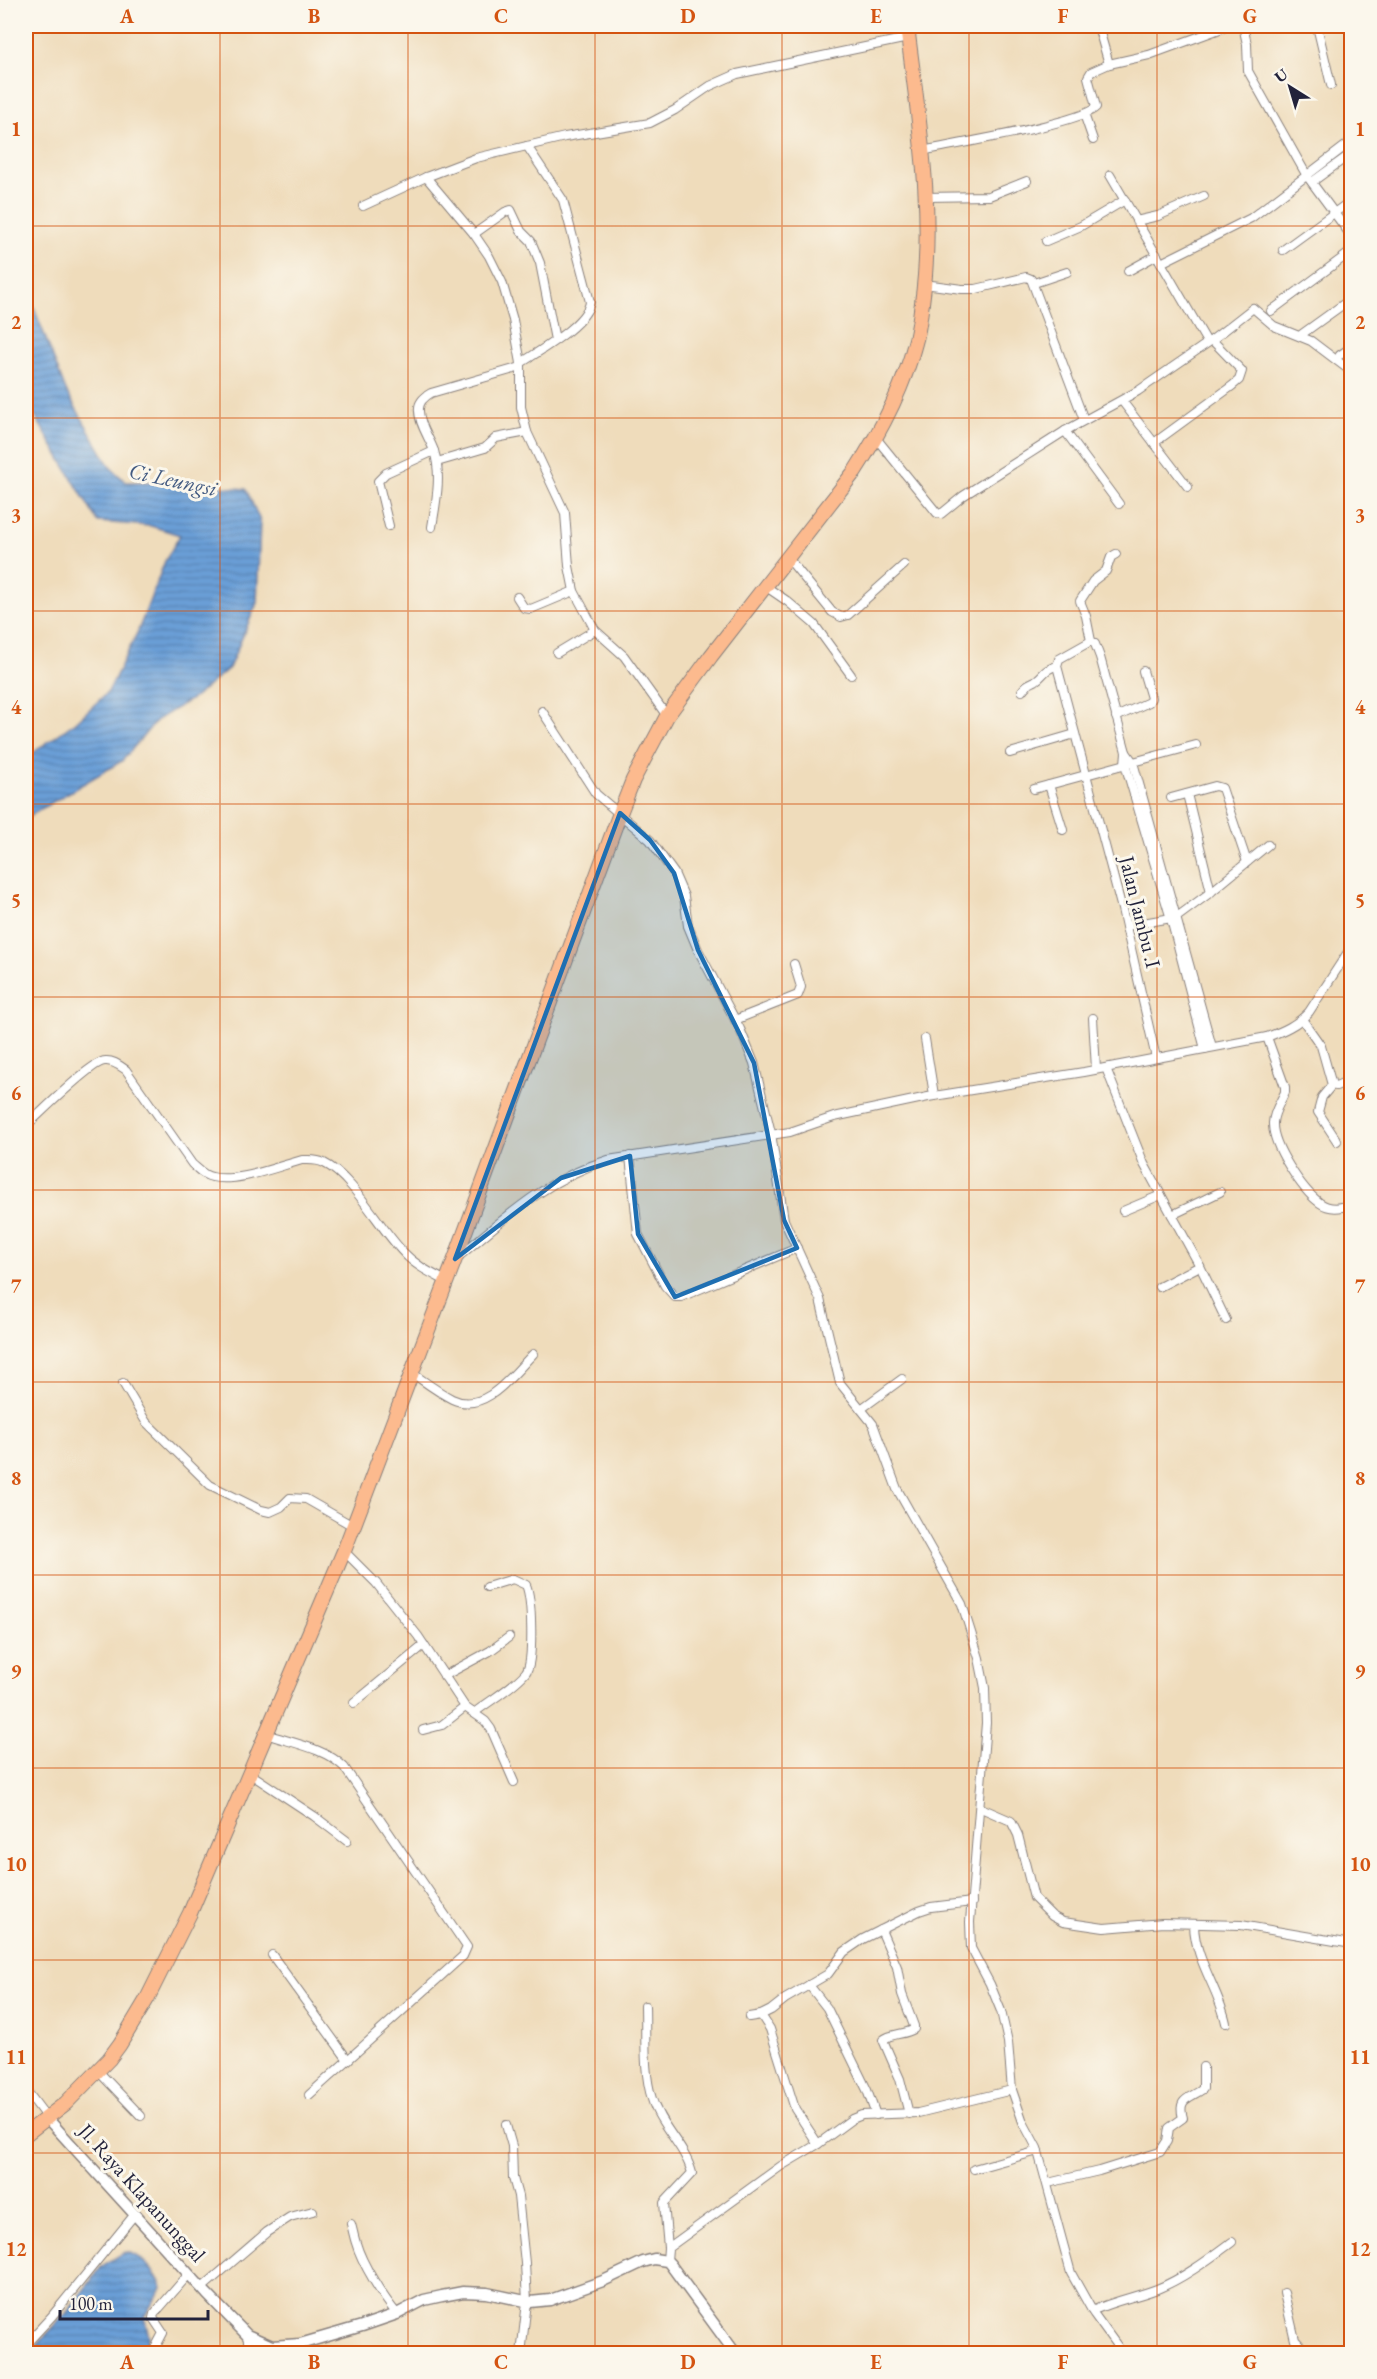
<svg xmlns="http://www.w3.org/2000/svg" width="1377" height="2379" font-family="'EB Garamond',serif">
<style>
.water{fill:url(#water-rules);stroke:#466089;stroke-width:1.5}
.lines{fill:none;stroke-linecap:round;stroke-linejoin:round}
.minor-casing{stroke:#887f7b;stroke-width:10}
.tertiary-casing{stroke:#887f7b;stroke-width:13}
.primary-casing{stroke:#887f7b;stroke-width:16}
.minor{stroke:#fff;stroke-width:8}
.tertiary{stroke:#fff;stroke-width:10}
.primary{stroke:#fcba8e;stroke-width:14}
.marked{fill:#1f6fb2;fill-opacity:0.2;stroke:#1f6fb2;stroke-width:4.5;stroke-linejoin:round}
.grid{fill:none;stroke:#d45411;stroke-width:1.5;stroke-opacity:0.55}
.labels{text-anchor:middle;stroke-width:6;stroke-linejoin:round;paint-order:stroke}
.street-label{font-size:21px;fill:#22223b;stroke:#fbf7ec}
.water-label{font-size:22px;font-style:italic;fill:#425a81;stroke:#fbf7ec}
.neatline{fill:none;stroke:#d45411;stroke-width:2}
.grid-label{font-size:20px;text-anchor:middle;font-weight:bold;fill:#d45411}
</style>
<defs>
<pattern id="water-rules" width="6" height="5" patternUnits="userSpaceOnUse" patternTransform="scale(1.5)"><rect width="6" height="5" fill="#6a9fd7"/><path d="M0 2.5h6" fill="none" stroke="#5781b0"/></pattern>
</defs>
<rect width="100%" height="100%" fill="#fbf7ec"/>
<filter id="ink" filterUnits="userSpaceOnUse"><feTurbulence type="fractalNoise" baseFrequency=".0167" numOctaves="2"/><feDisplacementMap in="SourceGraphic" scale="12" xChannelSelector="R" yChannelSelector="G"/><feConvolveMatrix kernelMatrix="1 2 1 2 8 2 1 2 1" color-interpolation-filters="sRGB"/></filter>
<filter id="wash" filterUnits="userSpaceOnUse"><feTurbulence type="fractalNoise" baseFrequency=".008" numOctaves="4" result="noise"/><feDisplacementMap in="SourceGraphic" scale="24" xChannelSelector="R" yChannelSelector="G"/><feGaussianBlur stdDeviation="1.35" result="paint"/><feColorMatrix in="noise" values="0 0 0 0 0 0 0 0 0 0 0 0 0 0 0 0 0 1.4 0 .05"/><feComposite in="paint" operator="in"/></filter>
<g filter="url(#wash)">
<rect width="100%" height="100%" fill="#efdcbb"/>
<g class="water">
<path d="M26 287 66 391 110 467 126 482H157L246 489 260 521 257 603 229 668 195 697 157 720 122 761 26 818V758L77 721 108 692 138 631 165 561 180 535 151 526 98 522 26 401Z"/>
<path d="M125 2252C139 2253 158 2274 162 2288L144 2317 149 2336 144 2353H29L65 2315 102 2266Z"/>
</g>
</g>
<g filter="url(#ink)">
<g class="lines">
<g class="minor-casing">
<g id="minor">
<path d="M1098 26 1109 64"/>
<path d="M1243 26 1247 44 1248 71 1307 176 1352 237"/>
<path d="M1317 26 1331 85"/>
<path d="M1084 114 1093 140"/>
<path d="M922 151C950 145 1082 123 1096 107L1088 77 1091 72 1109 64 1149 55 1228 26"/>
<path d="M1110 175 1207 342"/>
<path d="M426 177 474 234 489 256 502 282 513 320 521 363V407L527 432 565 513 569 566 574 591 595 630 624 656 667 716"/>
<path d="M1312 182 1352 153"/>
<path d="M925 197 989 196 1027 181"/>
<path d="M363 206 426 177 476 158 565 137 650 123 675 110 710 86 737 74 908 38"/>
<path d="M1136 221 1158 216 1204 196"/>
<path d="M474 234 505 212 511 210 521 231 531 241 540 263 555 340"/>
<path d="M1046 241 1081 226 1125 200"/>
<path d="M1283 250 1352 200"/>
<path d="M1161 263 1251 218 1352 141"/>
<path d="M1128 271 1157 255"/>
<path d="M1034 283 1067 272"/>
<path d="M924 284 962 289H976L1026 277 1031 279 1084 420"/>
<path d="M1271 311 1352 251"/>
<path d="M1302 334 1352 298"/>
<path d="M1340 355 1352 347"/>
<path d="M521 363C539 351 587 324 590 302L563 200 527 146"/>
<path d="M1122 401 1188 487"/>
<path d="M1065 431 1119 504"/>
<path d="M876 438 937 513 941 514 963 496 1065 431 1138 391 1212 340 1253 308 1274 326 1311 341 1352 372"/>
<path d="M1154 443 1232 386 1239 380 1242 371 1212 340"/>
<path d="M437 462 485 448 496 438 527 432"/>
<path d="M389 526 378 481 386 473 434 451"/>
<path d="M432 527C436 502 442 475 434 451 430 439 419 424 419 411 418 403 424 397 431 393L521 367"/>
<path d="M788 558 832 612 841 617 848 615 904 565"/>
<path d="M765 586 787 601 814 624 851 675"/>
<path d="M517 597 524 608 531 609 574 591"/>
<path d="M1091 641 1086 616 1080 601 1093 581 1106 571 1111 557 1116 554"/>
<path d="M557 653 595 630"/>
<path d="M1022 691C1027 684 1029 684 1035 681 1045 675 1042 670 1057 666"/>
<path d="M542 711 596 794 650 840 674 873 684 896 688 926 698 950 740 1029 754 1063 771 1133 784 1220 820 1299 840 1383 873 1424 897 1489 962 1604 979 1658 985 1688 986 1723 970 1922 971 1948 990 1984 1001 2011 1008 2042 1012 2090 1023 2122 1037 2148 1071 2273 1094 2314 1123 2354"/>
<path d="M1116 717 1149 702 1151 698 1143 671"/>
<path d="M1126 752 1133 762 1212 1047"/>
<path d="M1010 753 1075 734"/>
<path d="M1049 785 1063 830"/>
<path d="M1034 789 1196 745"/>
<path d="M1187 794 1211 892"/>
<path d="M1171 798 1215 786 1222 788 1247 862"/>
<path d="M1126 926 1177 917 1211 892 1268 845"/>
<path d="M1093 1018 1096 1069"/>
<path d="M1302 1019 1321 1046 1332 1085 1336 1086 1352 1079"/>
<path d="M735 1020 798 995 801 987 794 964"/>
<path d="M1267 1037 1285 1087V1092C1281 1101 1273 1113 1273 1123 1272 1145 1302 1190 1320 1203 1330 1210 1342 1208 1352 1204"/>
<path d="M925 1039 934 1095"/>
<path d="M1156 1058 1122 909 1057 666 1059 659 1091 641 1095 644 1100 657 1126 752 1125 764 1171 919 1205 1049"/>
<path d="M1106 1068 1144 1164 1200 1266 1226 1320"/>
<path d="M1332 1085 1322 1097 1318 1112 1337 1141"/>
<path d="M26 1126C40 1114 92 1061 105 1061 113 1060 120 1066 126 1070L192 1164C198 1169 204 1176 212 1177 237 1183 276 1167 302 1160 310 1160 317 1159 324 1163 353 1177 380 1229 404 1253 416 1266 431 1273 446 1281"/>
<path d="M630 1156 638 1234 665 1286 675 1297H681L797 1248"/>
<path d="M1123 1211 1161 1195"/>
<path d="M1172 1215 1220 1192"/>
<path d="M458 1257C505 1218 549 1177 608 1160L790 1132 834 1117 928 1097 1084 1072 1267 1037C1283 1031 1297 1025 1309 1012L1352 946"/>
<path d="M1159 1287 1200 1266"/>
<path d="M412 1373C425 1382 438 1392 452 1399 485 1415 513 1374 533 1354"/>
<path d="M123 1383 146 1422 210 1485 261 1510 270 1512 281 1507 290 1498 306 1499 353 1526"/>
<path d="M861 1409 902 1379"/>
<path d="M344 1551 376 1583 418 1636 465 1707 485 1721 491 1729 514 1782"/>
<path d="M444 1676 490 1651 509 1637"/>
<path d="M354 1703 424 1645"/>
<path d="M474 1713C489 1701 514 1687 526 1672 534 1661 532 1598 526 1585L513 1579 487 1587"/>
<path d="M423 1730 442 1725 465 1707"/>
<path d="M266 1734C292 1743 325 1748 344 1767L467 1947 463 1956 309 2095"/>
<path d="M249 1773 314 1816 347 1841"/>
<path d="M981 1808 1011 1821 1018 1835 1034 1898 1052 1916 1063 1922 1104 1928 1163 1923 1241 1925 1352 1944"/>
<path d="M1194 1925C1195 1961 1219 1989 1226 2023"/>
<path d="M881 1930 897 1967 902 1994 914 2026V2029C905 2035 891 2033 883 2040L900 2079 909 2114"/>
<path d="M272 1955 348 2060"/>
<path d="M809 1985 827 2008 867 2090 876 2115"/>
<path d="M645 2006C646 2036 643 2071 652 2099 660 2126 685 2146 692 2173L664 2203 668 2248"/>
<path d="M761 2015 770 2029 795 2109 818 2144"/>
<path d="M749 2017 761 2015 771 2010 785 1999 828 1974 844 1952 863 1939 919 1911 931 1907 972 1902"/>
<path d="M98 2071 141 2116"/>
<path d="M26 2090 47 2118"/>
<path d="M506 2125 512 2146 513 2178 518 2196 525 2263 527 2302 521 2354"/>
<path d="M974 2169 1038 2151"/>
<path d="M1048 2183 1099 2171 1160 2152 1167 2141 1169 2128 1183 2118C1177 2098 1189 2099 1203 2089V2067"/>
<path d="M351 2224C353 2231 354 2237 356 2243 362 2264 383 2297 397 2314"/>
<path d="M667 2261 668 2248 781 2166 818 2144 852 2119 862 2115 918 2113 1012 2090"/>
<path d="M202 2288 267 2232 290 2217 313 2211"/>
<path d="M1284 2293 1295 2340 1308 2354"/>
<path d="M1092 2311C1113 2301 1136 2297 1157 2289 1184 2278 1209 2259 1232 2242"/>
<path d="M247 2335 250 2354"/>
<path d="M26 2344 52 2316 135 2214"/>
<path d="M152 2354 163 2333 153 2318 154 2314 189 2274"/>
<path d="M1342 2354 1352 2349"/>
</g>
</g>
<g class="tertiary-casing">
<path id="tertiary" d="M47 2118 207 2294 247 2335 272 2346 300 2344 362 2326 397 2314 424 2300 442 2296 463 2292 487 2293 530 2302 550 2300 603 2281 643 2262 654 2259 667 2261 670 2264 736 2354"/>
</g>
<g class="primary-casing">
<path id="primary" d="M26 2134 66 2103 109 2059 120 2044 147 1999 190 1913 344 1551 455 1259 620 813 633 780 667 716 711 656 855 471C881 431 903 390 915 343 919 330 920 316 922 303 935 211 918 117 907 26"/>
</g>
<use href="#minor" class="minor"/>
<use href="#tertiary" class="tertiary"/>
<use href="#primary" class="primary"/>
</g>
</g>
<path class="marked" d="M620 813 650 840 674 873 698 950 754 1063 784 1220 797 1248 675 1297 638 1234 630 1156 561 1178 455 1259Z"/>
<path class="grid" d="M220 26V2354M408 26V2354M595 26V2354M782 26V2354M969 26V2354M1157 26V2354M26 226H1352M26 418H1352M26 611H1352M26 804H1352M26 997H1352M26 1190H1352M26 1382H1352M26 1575H1352M26 1768H1352M26 1960H1352M26 2153H1352"/>
<g class="labels">
<g class="street-label">
<text transform="translate(1140 912) rotate(76)" y="7">Jalan Jambu .I</text>
<text transform="translate(142 2193) rotate(48)" y="7">Jl. Raya Klapanunggal</text>
</g>
<g class="water-label">
<text transform="translate(173 479) rotate(12)" y="8">Ci Leungsi</text>
</g>
</g>
<rect width="1377" height="2379" fill="none" stroke="#fbf7ec" stroke-width="66"/>
<g transform="translate(1290 87) rotate(323)" stroke="#fbf7ec" stroke-width="4.5" paint-order="stroke">
<path d="M0-4.5L10 22L0 15L-10 22Z" fill="#22223b"/>
<text y="-9" font-size="16" font-weight="bold" text-anchor="middle" fill="#22223b">U</text>
</g>
<path d="M60 2310v9h148v-9" fill="none" stroke="#22223b" stroke-width="3"/>
<text x="69" y="2310" font-size="18" fill="#22223b" stroke="#fbf7ec" stroke-width="4.5" paint-order="stroke">100 m</text>
<rect x="33" y="33" width="1311" height="2313" class="neatline"/>
<g class="grid-label">
<text x="127" y="23">A</text>
<text x="314" y="23">B</text>
<text x="501" y="23">C</text>
<text x="688" y="23">D</text>
<text x="876" y="23">E</text>
<text x="1063" y="23">F</text>
<text x="1250" y="23">G</text>
<text x="16" y="136">1</text>
<text x="1360" y="136">1</text>
<text x="16" y="329">2</text>
<text x="1360" y="329">2</text>
<text x="16" y="522">3</text>
<text x="1360" y="522">3</text>
<text x="16" y="714">4</text>
<text x="1360" y="714">4</text>
<text x="16" y="907">5</text>
<text x="1360" y="907">5</text>
<text x="16" y="1100">6</text>
<text x="1360" y="1100">6</text>
<text x="16" y="1293">7</text>
<text x="1360" y="1293">7</text>
<text x="16" y="1485">8</text>
<text x="1360" y="1485">8</text>
<text x="16" y="1678">9</text>
<text x="1360" y="1678">9</text>
<text x="16" y="1871">10</text>
<text x="1360" y="1871">10</text>
<text x="16" y="2064">11</text>
<text x="1360" y="2064">11</text>
<text x="16" y="2256">12</text>
<text x="1360" y="2256">12</text>
<text x="127" y="2369">A</text>
<text x="314" y="2369">B</text>
<text x="501" y="2369">C</text>
<text x="688" y="2369">D</text>
<text x="876" y="2369">E</text>
<text x="1063" y="2369">F</text>
<text x="1250" y="2369">G</text>
</g>
</svg>
